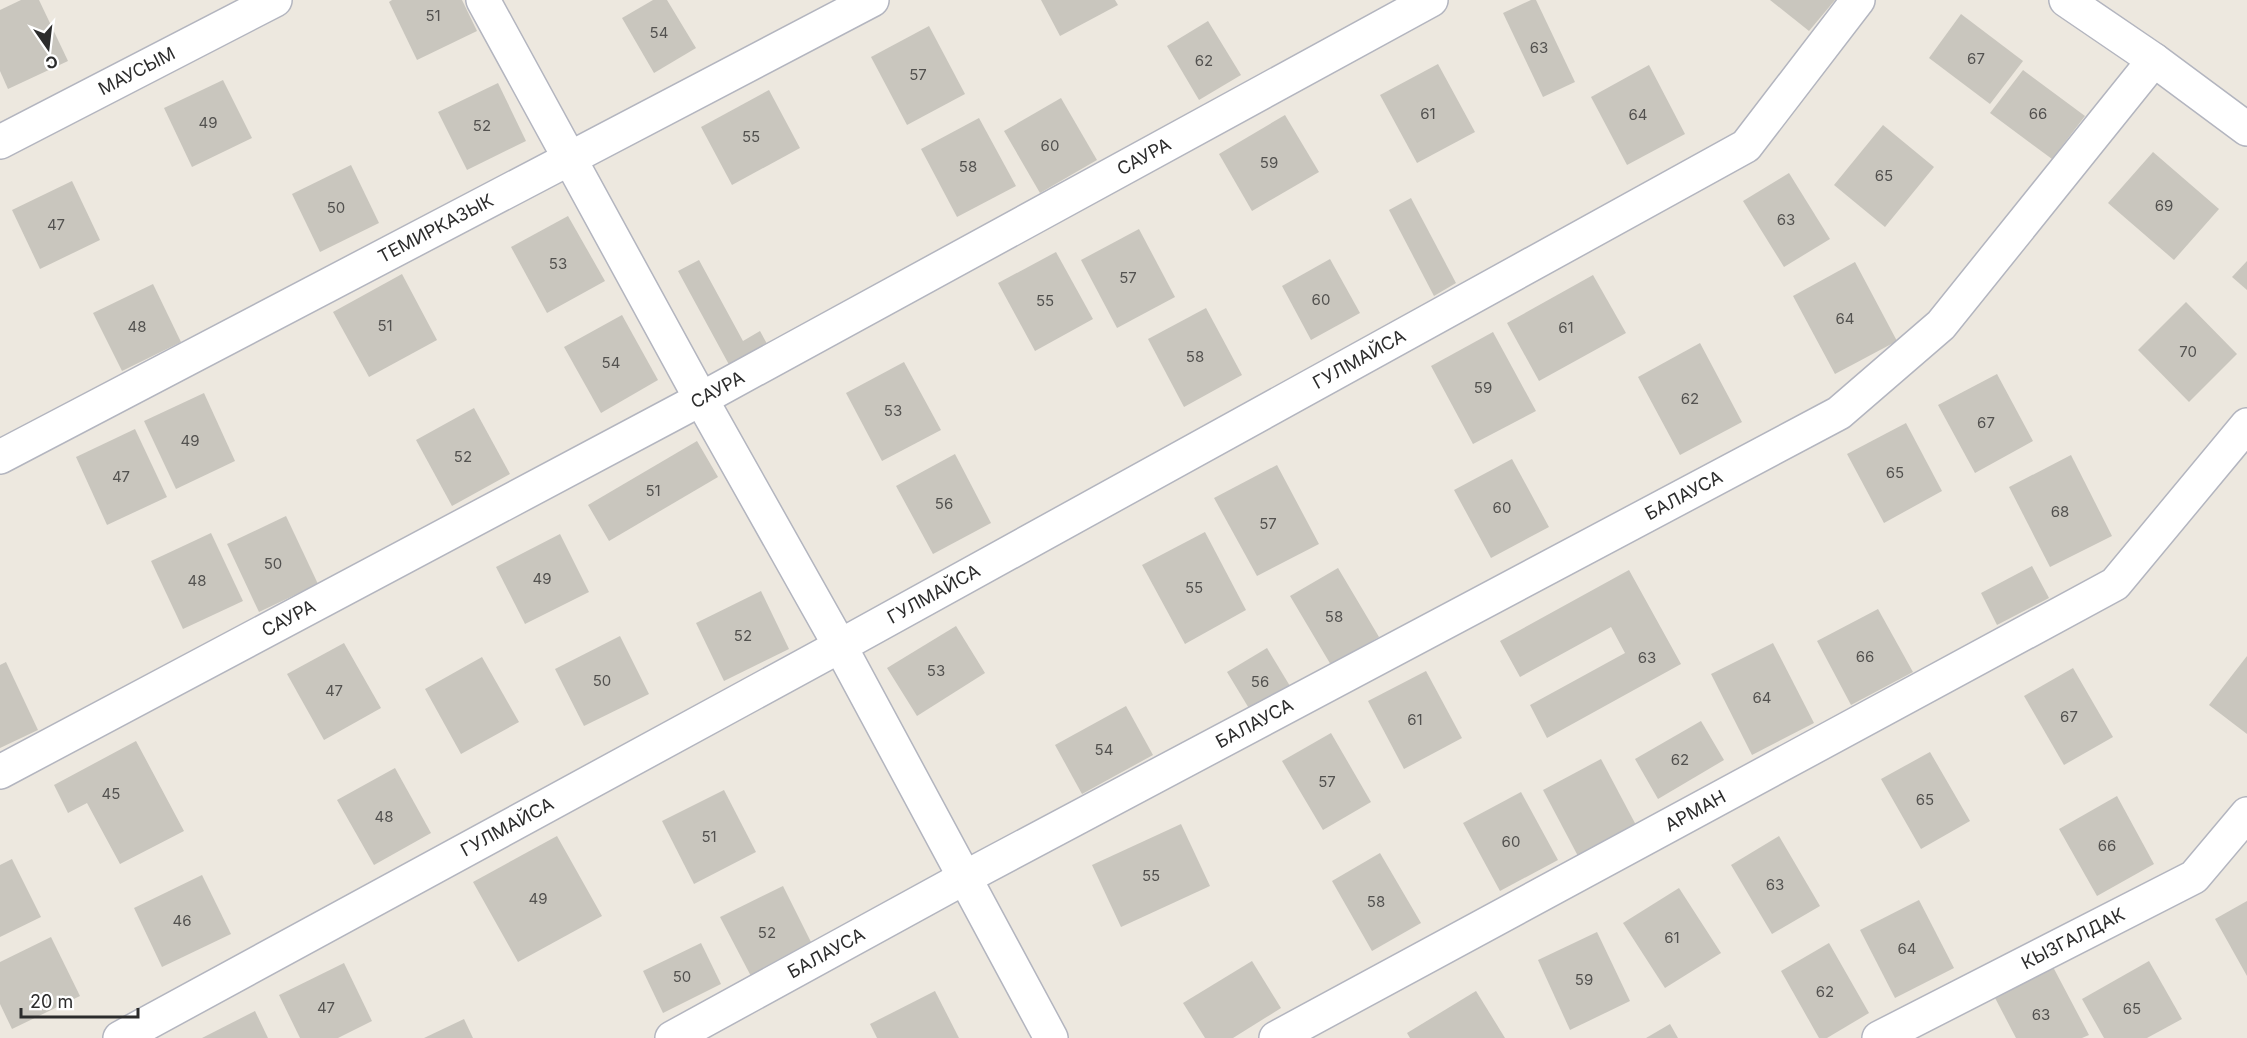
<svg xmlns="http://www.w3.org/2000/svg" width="2247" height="1038" font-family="Inter,sans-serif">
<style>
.building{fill:#c9c6be}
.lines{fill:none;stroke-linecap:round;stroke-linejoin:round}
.minor-casing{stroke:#b3b5bf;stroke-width:36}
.minor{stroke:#fff;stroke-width:33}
.labels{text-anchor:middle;stroke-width:5;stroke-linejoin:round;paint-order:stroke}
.number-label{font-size:15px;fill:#535250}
.street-label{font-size:18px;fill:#2c2c2c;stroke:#fff}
</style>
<rect width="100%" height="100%" fill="#ede8df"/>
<g class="building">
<path d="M21 0H39L68 61 8 89 0 71V10Z"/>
<path d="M392 0H462L477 31 417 60 389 2Z"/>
<path d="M653 0H667L696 48 654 73 622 18Z"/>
<path d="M1041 0H1115L1118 5 1060 36Z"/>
<path d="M1531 0H1536L1575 82 1543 97 1503 13Z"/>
<path d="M1770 0H1835L1809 31Z"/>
<path d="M1961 14 2023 61 1990 104 1929 58Z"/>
<path d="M1208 21 1241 75 1199 100 1167 46Z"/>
<path d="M929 26 965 94 907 125 871 57Z"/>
<path d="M1438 64 1475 132 1417 163 1380 95Z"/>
<path d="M1649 65 1685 134 1627 165 1591 97Z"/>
<path d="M2023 70 2085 116 2052 159 1990 113Z"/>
<path d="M223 80 252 138 192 167 164 108Z"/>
<path d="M498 83 526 141 467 170 438 112Z"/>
<path d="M769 90 800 148 732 185 701 127Z"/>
<path d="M1061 98 1097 160 1040 193 1004 131Z"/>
<path d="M1285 115 1319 172 1252 211 1219 154Z"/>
<path d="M979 118 1016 186 957 217 921 149Z"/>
<path d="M1883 125 1934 167 1885 227 1834 185Z"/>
<path d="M2153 152 2219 209 2174 260 2108 203Z"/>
<path d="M351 165 379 223 320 252 292 194Z"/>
<path d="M1789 173 1830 239 1784 267 1743 201Z"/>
<path d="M72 181 100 240 40 269 12 210Z"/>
<path d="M1411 198 1456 283 1434 296 1389 210Z"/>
<path d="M568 216 605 281 547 313 511 247Z"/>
<path d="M1139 229 1175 297 1117 328 1081 260Z"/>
<path d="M1056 252 1093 319 1035 351 998 283Z"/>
<path d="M1330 259 1360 313 1311 340 1282 286Z"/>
<path d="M699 260 743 341 760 331 771 351 733 372 678 271Z"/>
<path d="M2247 261V290L2232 277Z"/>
<path d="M1855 262 1897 341 1835 374 1793 296Z"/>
<path d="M402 274 437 340 369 377 333 312Z"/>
<path d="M1593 275 1626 333 1539 381 1507 323Z"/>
<path d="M153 284 181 342 122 371 93 313Z"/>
<path d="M2186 302 2237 354 2189 402 2138 350Z"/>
<path d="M1206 308 1242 375 1184 407 1148 339Z"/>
<path d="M622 315 658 380 601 413 564 347Z"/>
<path d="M1493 332 1536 411 1473 444 1431 366Z"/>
<path d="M1700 343 1742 422 1680 455 1638 377Z"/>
<path d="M904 362 941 430 882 461 846 393Z"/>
<path d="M1997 374 2033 441 1975 473 1938 405Z"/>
<path d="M204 393 235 461 176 489 144 421Z"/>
<path d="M474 408 510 474 452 506 416 440Z"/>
<path d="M1906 423 1942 491 1884 523 1847 454Z"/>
<path d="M135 429 167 497 107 525 76 457Z"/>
<path d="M697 441 718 477 609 541 588 505Z"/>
<path d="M955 454 991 523 933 554 896 486Z"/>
<path d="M2071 455 2112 536 2050 567 2009 487Z"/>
<path d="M1512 459 1549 527 1491 558 1454 490Z"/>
<path d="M1277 465 1319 544 1257 576 1214 498Z"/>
<path d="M286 516 318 584 259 612 227 544Z"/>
<path d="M1205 532 1246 610 1185 644 1142 565Z"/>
<path d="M211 533 243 601 183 629 151 561Z"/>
<path d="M560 534 589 592 525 624 496 567Z"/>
<path d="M2032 566 2049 598 1997 625 1981 593Z"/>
<path d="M1338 568 1379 637 1331 665 1290 596Z"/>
<path d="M1629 570 1681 664 1547 738 1530 705 1625 653 1611 627 1520 677 1500 641Z"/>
<path d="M761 591 789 649 724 681 696 623Z"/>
<path d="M1878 609 1913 672 1851 705 1817 641Z"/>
<path d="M956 626 985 673 917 716 887 668Z"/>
<path d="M620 636 649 694 584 726 555 669Z"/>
<path d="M344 643 381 708 324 740 287 674Z"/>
<path d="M1773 643 1814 723 1752 755 1711 674Z"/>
<path d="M1267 648 1293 691 1253 715 1227 672Z"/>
<path d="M2247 656V734L2209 705Z"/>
<path d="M482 657 519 722 461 754 425 689Z"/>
<path d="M6 662 38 730 0 748V665Z"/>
<path d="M2073 668 2113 737 2064 765 2024 696Z"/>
<path d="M1426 671 1462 738 1404 769 1368 701Z"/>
<path d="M1126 706 1153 755 1082 794 1055 745Z"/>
<path d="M1701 721 1724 760 1658 799 1635 759Z"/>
<path d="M1331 733 1371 802 1323 830 1282 761Z"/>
<path d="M136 741 184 831 120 864 87 803 68 813 54 785Z"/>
<path d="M1930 752 1970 821 1921 849 1881 779Z"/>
<path d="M1601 759 1637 827 1579 858 1543 790Z"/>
<path d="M395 768 431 833 374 865 337 800Z"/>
<path d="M724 790 756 852 694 884 662 821Z"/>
<path d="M1521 792 1558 860 1500 891 1463 823Z"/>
<path d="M2117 796 2154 864 2097 896 2059 829Z"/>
<path d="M1181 824 1210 886 1121 927 1092 865Z"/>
<path d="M557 836 602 916 518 962 473 882Z"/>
<path d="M1779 836 1820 906 1772 934 1731 865Z"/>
<path d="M1380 853 1421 923 1372 951 1332 881Z"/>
<path d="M12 859 41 917 0 937V865Z"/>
<path d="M202 875 231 934 162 967 134 908Z"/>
<path d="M783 886 814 948 753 980 720 917Z"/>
<path d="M1679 888 1721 953 1665 988 1623 923Z"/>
<path d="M1919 900 1954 968 1895 998 1860 930Z"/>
<path d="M2247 901V976L2215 919Z"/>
<path d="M1597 932 1630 1001 1570 1030 1538 960Z"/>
<path d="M51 937 80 996 12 1029 0 1004V962Z"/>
<path d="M701 943 721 984 663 1013 643 971Z"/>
<path d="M1829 943 1869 1013 1827 1038H1819L1781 971Z"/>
<path d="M1252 961 1281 1008 1233 1038H1205L1183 1003Z"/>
<path d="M2149 961 2182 1019 2147 1038H2104L2082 999Z"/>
<path d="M344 963 372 1021 338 1038H300L279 995Z"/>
<path d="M2052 965 2089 1035 2082 1038H2016L1994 996Z"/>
<path d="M935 991 959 1038H877L870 1024Z"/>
<path d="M1476 991 1505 1038H1410L1407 1033Z"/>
<path d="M255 1011 268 1038H202Z"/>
<path d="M464 1019 473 1038H424Z"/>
<path d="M1670 1024 1678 1038H1646Z"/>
</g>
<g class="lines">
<g class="minor-casing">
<g id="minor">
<path d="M483 0 701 399 840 646 1051 1038"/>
<path d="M2066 0 2154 60 2247 129"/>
<path id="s1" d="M0 142 275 0"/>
<path id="s2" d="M0 457 872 0"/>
<path id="s3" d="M0 772 701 399 1431 0"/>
<path id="s4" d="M120 1038 840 646 1746 146 1858 0"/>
<path id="s5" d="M672 1038 964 878 1839 413 1941 325 2154 60"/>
<path id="s6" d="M1276 1038 2115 584 2247 425"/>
<path id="s7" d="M1879 1038 2194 877 2247 814"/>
</g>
</g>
<use href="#minor" class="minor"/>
</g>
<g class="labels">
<g class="number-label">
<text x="433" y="21">51</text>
<text x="659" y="38">54</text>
<text x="1539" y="53">63</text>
<text x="1976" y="64">67</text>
<text x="1204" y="66">62</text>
<text x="918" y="80">57</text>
<text x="1428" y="119">61</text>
<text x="2038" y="119">66</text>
<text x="1638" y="120">64</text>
<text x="208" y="128">49</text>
<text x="482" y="131">52</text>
<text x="751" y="142">55</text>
<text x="1050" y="151">60</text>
<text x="1269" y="168">59</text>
<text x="968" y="172">58</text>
<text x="1884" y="181">65</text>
<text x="2164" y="211">69</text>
<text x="336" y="213">50</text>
<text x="1786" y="225">63</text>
<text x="56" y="230">47</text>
<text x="558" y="269">53</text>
<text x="1128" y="283">57</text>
<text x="1321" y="305">60</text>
<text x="1045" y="306">55</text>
<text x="1845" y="324">64</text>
<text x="385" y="331">51</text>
<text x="137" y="332">48</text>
<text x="1566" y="333">61</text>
<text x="2188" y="357">70</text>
<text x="1195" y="362">58</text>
<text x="611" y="368">54</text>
<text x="1483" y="393">59</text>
<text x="1690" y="404">62</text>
<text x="893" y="416">53</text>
<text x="1986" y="428">67</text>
<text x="190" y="446">49</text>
<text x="463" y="462">52</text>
<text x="1895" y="478">65</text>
<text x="121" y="482">47</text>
<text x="653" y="496">51</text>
<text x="944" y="509">56</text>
<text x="1502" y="513">60</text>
<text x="2060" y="517">68</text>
<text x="1268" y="529">57</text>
<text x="273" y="569">50</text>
<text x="542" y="584">49</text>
<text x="197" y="586">48</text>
<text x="1194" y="593">55</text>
<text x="1334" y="622">58</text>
<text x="743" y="641">52</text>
<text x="1865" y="662">66</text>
<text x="1647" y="663">63</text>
<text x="936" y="676">53</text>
<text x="602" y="686">50</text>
<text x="1260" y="687">56</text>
<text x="334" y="696">47</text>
<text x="1762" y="703">64</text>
<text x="2069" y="722">67</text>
<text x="1415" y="725">61</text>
<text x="1104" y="755">54</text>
<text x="1680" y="765">62</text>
<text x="1327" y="787">57</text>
<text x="111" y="799">45</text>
<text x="1925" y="805">65</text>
<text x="384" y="822">48</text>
<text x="709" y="842">51</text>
<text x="1511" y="847">60</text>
<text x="2107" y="851">66</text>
<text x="1151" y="881">55</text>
<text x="1775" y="890">63</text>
<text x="538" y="904">49</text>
<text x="1376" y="907">58</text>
<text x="182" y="926">46</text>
<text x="767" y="938">52</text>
<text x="1672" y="943">61</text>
<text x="1907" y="954">64</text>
<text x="682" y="982">50</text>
<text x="1584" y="985">59</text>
<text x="1825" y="997">62</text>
<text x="326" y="1013">47</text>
<text x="2132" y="1014">65</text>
<text x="2041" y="1020">63</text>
</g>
<g class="street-label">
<text dy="6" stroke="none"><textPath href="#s1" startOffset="154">МАУСЫМ</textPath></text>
<text dy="6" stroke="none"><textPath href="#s3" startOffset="1299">САУРА</textPath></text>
<text dy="6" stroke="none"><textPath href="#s2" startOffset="492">ТЕМИРКАЗЫК</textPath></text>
<text dy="6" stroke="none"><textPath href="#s4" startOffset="1413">ГУЛМАЙСА</textPath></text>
<text dy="6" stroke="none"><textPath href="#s3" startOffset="813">САУРА</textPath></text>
<text dy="6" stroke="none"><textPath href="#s5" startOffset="1148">БАЛАУСА</textPath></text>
<text dy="6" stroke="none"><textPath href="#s4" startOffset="927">ГУЛМАЙСА</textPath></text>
<text dy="6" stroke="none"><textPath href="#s3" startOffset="327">САУРА</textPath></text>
<text dy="6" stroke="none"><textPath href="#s5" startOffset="662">БАЛАУСА</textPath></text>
<text dy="6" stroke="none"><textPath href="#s6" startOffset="477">АРМАН</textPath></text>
<text dy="6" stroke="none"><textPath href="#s4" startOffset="441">ГУЛМАЙСА</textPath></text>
<text dy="6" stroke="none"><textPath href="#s7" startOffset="218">КЫЗГАЛДАК</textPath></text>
<text dy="6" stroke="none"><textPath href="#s5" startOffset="176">БАЛАУСА</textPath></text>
</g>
</g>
<g transform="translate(48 48) rotate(166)" stroke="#ffffff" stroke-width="4.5" paint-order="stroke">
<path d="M0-4.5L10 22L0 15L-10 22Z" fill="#2c2c2c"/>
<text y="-9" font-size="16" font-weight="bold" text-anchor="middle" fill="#2c2c2c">С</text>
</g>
<path d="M21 1008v9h117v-9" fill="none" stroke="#2c2c2c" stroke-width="3"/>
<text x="30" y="1008" font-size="18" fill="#2c2c2c" stroke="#ffffff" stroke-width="4.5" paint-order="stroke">20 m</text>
</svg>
